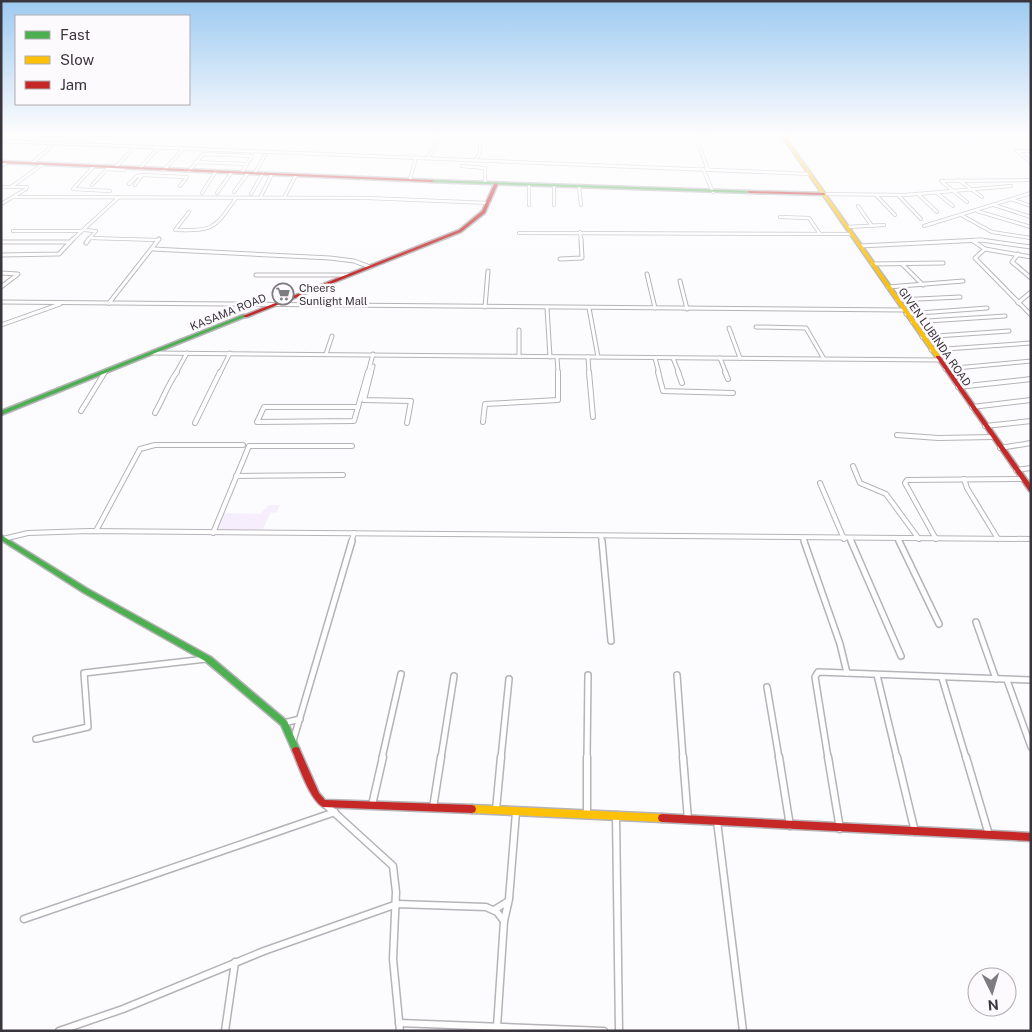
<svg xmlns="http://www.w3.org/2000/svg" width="1032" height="1032" font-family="'Public Sans',sans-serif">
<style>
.green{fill:#f6eefc}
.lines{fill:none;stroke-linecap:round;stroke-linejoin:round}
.street-far4-casing{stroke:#b5b3b7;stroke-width:4}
.street-far3-casing{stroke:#b5b3b7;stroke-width:5}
.street-far2-casing{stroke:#b5b3b7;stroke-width:6}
.street-far1-casing{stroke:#b5b3b7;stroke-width:8}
.street-casing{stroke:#b5b3b7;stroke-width:9}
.fast-casing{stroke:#b5b3b7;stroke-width:3}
.slow-casing{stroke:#b5b3b7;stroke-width:3}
.jam-casing{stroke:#b5b3b7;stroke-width:3}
.street-far4{stroke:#fffeff;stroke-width:2.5}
.street-far3{stroke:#fffeff;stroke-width:3}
.street-far2{stroke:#fffeff;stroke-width:4}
.street-far1{stroke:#fffeff;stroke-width:5}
.street{stroke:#fffeff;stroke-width:6}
.fast{fill:#4caf50;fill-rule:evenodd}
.slow{fill:#ffc107;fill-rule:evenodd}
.jam{fill:#c62828;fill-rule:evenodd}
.labels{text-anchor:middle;stroke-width:5;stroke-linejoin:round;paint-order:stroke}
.far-poi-label{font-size:11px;fill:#39353c;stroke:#fdfafe;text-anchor:start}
.far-street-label{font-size:11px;fill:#39353c;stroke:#fdfafe}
</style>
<rect width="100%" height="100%" fill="#fcfbfd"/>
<g class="green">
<path d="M957 135H980L991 145H967Z"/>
<path d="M269 505H280L276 513 271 512 263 529 218 530 223 513 260 514Z"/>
</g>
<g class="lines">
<g class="street-far4-casing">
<g id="street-far4">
<path d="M703 135 706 139"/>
<path d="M1 141 810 174"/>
<path d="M700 148 708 170"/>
<path d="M1017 151 1031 162"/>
<path d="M1017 151H1031"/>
<path d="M428 158 439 140V135"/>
<path d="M476 160 480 152V145"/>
<path d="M195 162 247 164"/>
<path d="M32 163 51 147"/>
<path d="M1 166 6 163"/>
<path d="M94 166 73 189 110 191"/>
<path d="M462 166 485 168V183"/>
<path d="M116 167 135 146"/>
<path d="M140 168 159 147"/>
<path d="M108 169 124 170"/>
<path d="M703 169 713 192"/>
<path d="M164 170 184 148"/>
<path d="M189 171 203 154 252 156 242 172"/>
<path d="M255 173 265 155"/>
<path d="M142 175 187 177 180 186"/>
<path d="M410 180 416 157"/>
<path d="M959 180 982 197"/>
<path d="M129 184 137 176 142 175 135 185"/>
<path d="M92 185 109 167"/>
<path d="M529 185V205"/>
<path d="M554 186V205"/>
<path d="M1 187H27"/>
<path d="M11 187 43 164"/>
<path d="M579 187 581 205"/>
<path d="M26 189 13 197 368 198 489 203"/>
<path d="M234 192 248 173"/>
<path d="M202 193 216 171"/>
<path d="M217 193 232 172"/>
<path d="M937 193 953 206"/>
<path d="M251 194 263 173"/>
<path d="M824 194 905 195 1011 186"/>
<path d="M918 194 937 212"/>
<path d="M876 195 895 215"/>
<path d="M898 195 921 219"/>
<path d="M260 198 272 174"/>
<path d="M284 198 296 175"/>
<path d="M1011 199 1031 206"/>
<path d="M967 202 941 181 1031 180"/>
<path d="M1 204 13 197"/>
<path d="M994 205 1031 217"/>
<path d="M858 206 872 226"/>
<path d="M977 211 1031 227"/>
<path d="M189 212 175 230C214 231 214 229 236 198"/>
<path d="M961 215 992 232 1031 238"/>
<path d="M780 217 809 218 820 234"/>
<path d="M924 226 1031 193"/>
<path d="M847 227 884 225"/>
<path d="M84 230 96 231 88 240"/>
<path d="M13 231H81"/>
<path d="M580 232 581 240"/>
<path d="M519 233 852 234"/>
<path d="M90 238 158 240"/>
<path d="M72 240 119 197"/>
<path d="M975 240H983"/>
</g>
</g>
<g class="street-far3-casing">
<g id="street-far3">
<path d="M973 241 985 249 1031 257"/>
<path d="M1 242H69"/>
<path d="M86 243 89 239"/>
<path d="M860 246 981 240 1031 247"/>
<path d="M153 249 330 258 354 261 370 267"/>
<path d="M985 249 975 258 1031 315"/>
<path d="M1018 254 1012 262 1031 278"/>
<path d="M1 255 59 254 73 239"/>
<path d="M560 259 582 258 581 239"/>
<path d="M872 264 943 263"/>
<path d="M902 264 923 285"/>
<path d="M1 273 18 274 1 287"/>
<path d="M647 274 655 308"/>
<path d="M256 275H348"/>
<path d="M680 281 687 309"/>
<path d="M888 287 963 281"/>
<path d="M897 300 960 297"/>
<path d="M1 302 903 310"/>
<path d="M109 303 159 239"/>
<path d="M1018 303 1031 292"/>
<path d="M485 307 488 271"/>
<path d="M547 308 550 357"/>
<path d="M589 308 598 357"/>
<path d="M906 314 987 308"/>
<path d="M912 322 1005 316"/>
<path d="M1 325 60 304"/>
<path d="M756 327 806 328 824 359"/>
<path d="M729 328 740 358"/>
<path d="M519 330V356"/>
<path d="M922 337 1009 331"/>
<path d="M931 350 1031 343"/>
<path d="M153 353 939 360"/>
<path d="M326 354 332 336"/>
<path d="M557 357 558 373"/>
<path d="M588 357 589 373"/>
<path d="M655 358 659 373"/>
<path d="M673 358 679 373"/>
<path d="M720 358 726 373"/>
<path d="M945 369 1031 361"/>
<path d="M176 373 187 353"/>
<path d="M220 373 230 353"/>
<path d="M368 373 373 354"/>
<path d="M371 373 373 366"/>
</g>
</g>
<g class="street-far2-casing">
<g id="street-far2">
<path d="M371 372 364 400 411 401 407 423"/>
<path d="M589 372 593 417"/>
<path d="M658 372 663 391 733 393"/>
<path d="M678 372 682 383"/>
<path d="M725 372 728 379"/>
<path d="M958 387 1031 379"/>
<path d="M264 407H358L354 421 257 422Z"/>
<path d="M358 407 368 372"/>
<path d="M972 407 1031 400"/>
<path d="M81 411 105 372"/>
<path d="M155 413C162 401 169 382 177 372"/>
<path d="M483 422 485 404 558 400V372"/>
<path d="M195 423 220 372"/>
<path d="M985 426 1031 421"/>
<path d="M897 435 938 438 993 437"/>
<path d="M1000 448 1031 443"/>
<path d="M853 466 860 483 886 494 919 539"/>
<path d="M1016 470 1031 468"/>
<path d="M236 476 343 475"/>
<path d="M964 479 967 488 998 539"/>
<path d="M820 483 844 539"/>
<path d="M96 531 140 449 155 445H243"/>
<path d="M213 533 249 446H352"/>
<path d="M601 536 602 543"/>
<path d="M803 538 805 543"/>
<path d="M3 539 28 533 89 531 1031 539"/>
<path d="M850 539 852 543"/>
<path d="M898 539 900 543"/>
<path d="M936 539 905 483 907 480 1022 479"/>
<path d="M351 543 354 533"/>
</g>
</g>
<g class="street-far1-casing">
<g id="street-far1">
<path d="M602 541 611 641"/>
<path d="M804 541 840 644 847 673"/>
<path d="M851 541 901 656"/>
<path d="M899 541 939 624"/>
<path d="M976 622 996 679"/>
<path d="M677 675 683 758"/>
<path d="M877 675 897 758"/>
<path d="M942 678 966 758"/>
<path d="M1007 680 1031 747"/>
<path d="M767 687 779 758"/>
<path d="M284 723 300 719"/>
<path d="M36 739 88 727 84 673 206 659"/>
<path d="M293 741 352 541"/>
<path d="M382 758 401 674"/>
<path d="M441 758 454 676"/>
<path d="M501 758 509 679"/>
<path d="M587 758 588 675"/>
<path d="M828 758 815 677 818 672 1031 680"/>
</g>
</g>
<g class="street-casing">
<g id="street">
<path d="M683 757 688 820"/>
<path d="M779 757 790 826"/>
<path d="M828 757 840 829"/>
<path d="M897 757 915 832"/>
<path d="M966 757 989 835"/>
<path d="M326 805 393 866 396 892 393 959 400 1031"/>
<path d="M372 805 383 757"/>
<path d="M433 808 441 757"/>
<path d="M496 810 501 757"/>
<path d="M587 813V757"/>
<path d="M616 815 619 1031"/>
<path d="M717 821 743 1031"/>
<path d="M494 910 507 902"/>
<path d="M24 919 335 812"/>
<path d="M399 1023 604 1031"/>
<path d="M497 1027 504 921 509 899 516 812"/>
<path d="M59 1031 123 1009 264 951 397 904 486 907 497 912 504 921"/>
<path d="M225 1031 235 962"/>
</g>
</g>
<g class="fast-casing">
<g id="fast">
<path d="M432 180 750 191 752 192 750 193 431 182V180Z"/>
<path d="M243 315H245L247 316 1 415V411Z"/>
<path d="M1 535 88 589 211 657 287 721 300 750 299 752 296 753 293 752 281 725 205 661 84 593 1 540Z"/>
</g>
</g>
<g class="slow-casing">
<g id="slow">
<path d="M781 135H784L940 356V358H936Z"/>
<path d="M472 805 662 814 665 815 666 818 665 821 662 822 472 813 469 812 468 809 469 806Z"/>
</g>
</g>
<g class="jam-casing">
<g id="jam">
<path d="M1 161 432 180 434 181 432 182 1 163Z"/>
<path d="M496 183 498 184 485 213 461 232 247 317H245L243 316 459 230 482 211 494 184Z"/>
<path d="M749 191 824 193 826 194 824 195 750 193 748 192Z"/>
<path d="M936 356H940L1031 485V492L1029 491 936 357Z"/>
<path d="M296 747 299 748 319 793 325 800 472 805 475 806 476 809 475 812 472 813 323 807C310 800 298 764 292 750L293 748Z"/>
<path d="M662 814 1031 833V841L662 822 659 821 658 818 659 815Z"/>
</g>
</g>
<use href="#street-far4" class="street-far4"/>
<use href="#street-far3" class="street-far3"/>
<use href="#street-far2" class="street-far2"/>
<use href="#street-far1" class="street-far1"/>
<use href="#street" class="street"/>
<use href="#fast" class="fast"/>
<use href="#slow" class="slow"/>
<use href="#jam" class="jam"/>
</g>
<linearGradient id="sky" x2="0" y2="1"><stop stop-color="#9dcaf1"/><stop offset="0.48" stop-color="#fefdfe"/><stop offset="1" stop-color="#fefdfe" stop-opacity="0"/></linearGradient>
<rect width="1032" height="280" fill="url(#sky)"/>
<defs>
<g id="supermarket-ring" transform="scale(1.125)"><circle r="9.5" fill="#fdfafe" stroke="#7d7a80" stroke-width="1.5"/><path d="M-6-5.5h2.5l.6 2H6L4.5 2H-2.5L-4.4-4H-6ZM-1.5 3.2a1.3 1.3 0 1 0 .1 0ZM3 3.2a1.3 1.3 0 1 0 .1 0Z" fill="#7d7a80"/></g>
</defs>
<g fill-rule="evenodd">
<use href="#supermarket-ring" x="283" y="294"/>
</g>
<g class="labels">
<g class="far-poi-label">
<text x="299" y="292">Cheers<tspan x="299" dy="13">Sunlight Mall</tspan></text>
</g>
<g class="far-street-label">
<text transform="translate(228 312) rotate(-22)" y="4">KASAMA ROAD</text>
<text transform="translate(935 337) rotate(55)" y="4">GIVEN LUBINDA ROAD</text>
</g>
</g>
<rect width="1032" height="1032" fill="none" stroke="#39353c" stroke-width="5"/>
<rect x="15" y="15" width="175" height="90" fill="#fdfafe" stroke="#afabb0"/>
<rect x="25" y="31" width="25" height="8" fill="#4caf50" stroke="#afabb0"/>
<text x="60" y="40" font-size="15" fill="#39353c">Fast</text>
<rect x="25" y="56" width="25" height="8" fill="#ffc107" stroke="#afabb0"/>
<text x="60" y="65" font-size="15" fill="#39353c">Slow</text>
<rect x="25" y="81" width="25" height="8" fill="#c62828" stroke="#afabb0"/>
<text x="60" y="90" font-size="15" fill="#39353c">Jam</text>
<g transform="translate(992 992) rotate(175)"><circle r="24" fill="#fdfafe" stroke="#afabb0"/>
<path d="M0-4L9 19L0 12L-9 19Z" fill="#7d7a80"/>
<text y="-8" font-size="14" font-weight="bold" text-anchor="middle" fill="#39353c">N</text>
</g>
</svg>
